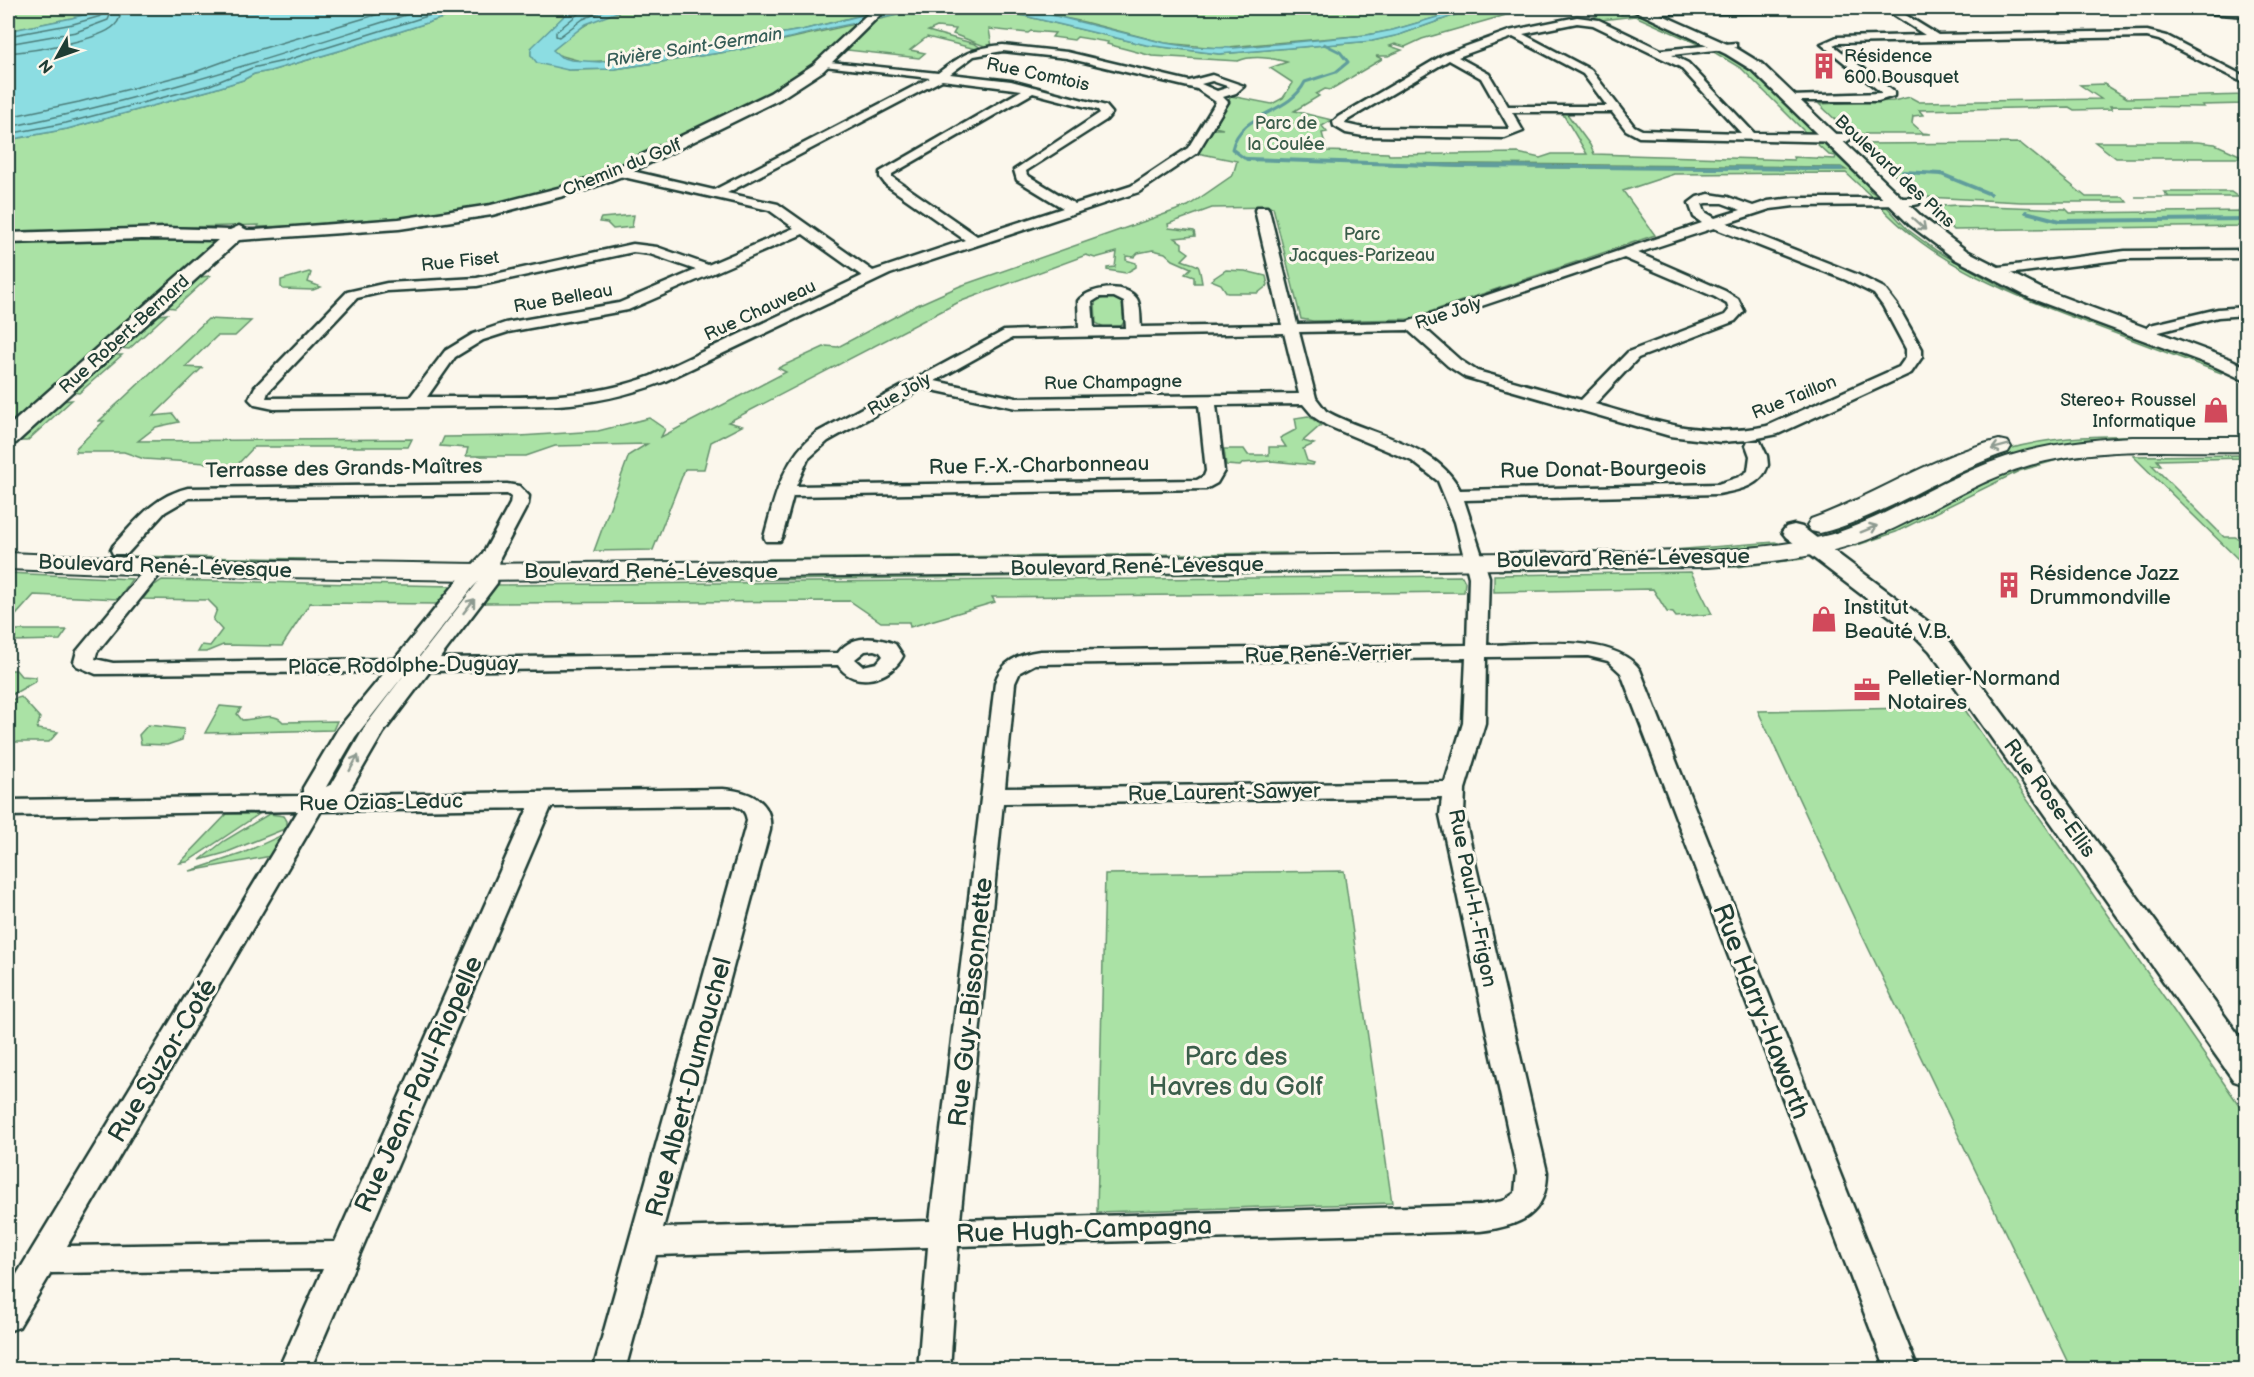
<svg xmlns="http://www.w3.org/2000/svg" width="2254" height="1377" font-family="'Balsamiq Sans',sans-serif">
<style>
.green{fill:#aae2a5;stroke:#64906c;stroke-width:1.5;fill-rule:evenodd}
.water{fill:#8cdde2;stroke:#609d9c;stroke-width:1.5}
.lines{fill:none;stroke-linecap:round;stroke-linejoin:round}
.shore{stroke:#4b7d7a;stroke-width:1.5}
.stream-far1{stroke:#609d9c;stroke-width:3}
.stream{stroke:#609d9c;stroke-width:4}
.minor-casing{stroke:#1f3d34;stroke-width:5}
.tertiary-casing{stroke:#1f3d34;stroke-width:5}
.secondary-casing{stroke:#1f3d34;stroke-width:4}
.minor{fill:#fbf7ec;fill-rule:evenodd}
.tertiary{fill:#fbf7ec;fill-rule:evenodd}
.secondary{fill:#fbf7ec;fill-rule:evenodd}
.oneway{stroke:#8d9a90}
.labels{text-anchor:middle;stroke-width:6;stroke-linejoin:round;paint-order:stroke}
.far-water-label{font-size:18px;font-style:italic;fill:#355d57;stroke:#fbf7ec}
.far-poi-label{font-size:18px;fill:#1f3d34;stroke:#fbf7ec;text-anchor:start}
.far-street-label{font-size:18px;fill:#1f3d34;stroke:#fbf7ec}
.far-park-label{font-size:18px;fill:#3b5e4b;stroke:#fbf7ec}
.street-label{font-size:21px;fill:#1f3d34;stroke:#fbf7ec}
.poi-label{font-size:21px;fill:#1f3d34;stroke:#fbf7ec;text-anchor:start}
.near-street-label{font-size:26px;fill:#1f3d34;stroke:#fbf7ec}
.near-park-label{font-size:26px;fill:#3b5e4b;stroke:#fbf7ec}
</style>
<rect width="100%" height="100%" fill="#fbf7ec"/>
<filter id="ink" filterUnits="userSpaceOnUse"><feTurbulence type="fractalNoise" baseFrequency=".0167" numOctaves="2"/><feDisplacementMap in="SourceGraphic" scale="12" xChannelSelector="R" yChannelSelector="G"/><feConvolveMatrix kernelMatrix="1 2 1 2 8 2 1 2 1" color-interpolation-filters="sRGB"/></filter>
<g filter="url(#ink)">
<g class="green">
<path d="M8 8H108L72 18 8 31Z"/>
<path d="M474 8H579L565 15 531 49V55L568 70 615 69 739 50 859 23 818 62 779 89 587 181 467 212 356 224 258 227 259 225 8 233V140L67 129 211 90 243 80 254 74 270 71 342 50Z"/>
<path d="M620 8H875L869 13 802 30 618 60 584 62 555 54 553 50C570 35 594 15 618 13Z"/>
<path d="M1016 8H1469L1393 30 1367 35 1217 48 1165 43 1084 22Z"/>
<path d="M1509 8H1562L1506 15 1422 39 1405 47 1395 44 1390 46 1402 50 1388 56H1376L1382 59 1330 90 1325 89 1316 94 1319 96 1294 111 1332 120 1322 126 1327 132 1322 133 1327 151 1388 153 1389 155 1518 153 1540 158 1552 154H1587L1561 111H1565L1590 145 1594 154 1794 160 1793 157 1835 159 1836 156 1829 155 1813 140 1821 141 1871 189 1869 190 1878 196H1871L1846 173 1674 174 1623 191 1655 235 1409 319 1313 321 1301 319 1273 207 1212 208 1168 224 1169 228 1194 231 1195 236 1175 238 1182 243V248L1189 253 1182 260C1201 267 1198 261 1202 283H1194V277L1185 274 1191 268 1173 260 1165 253 1153 250 1138 253 1134 257 1126 256V260L1136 263V267L1126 273 1107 270V268L1115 267 1117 252 1095 258 1086 255 959 302 728 422 742 426 711 442 704 469H685L653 550 594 551 629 455 647 444 555 446 526 456H466L468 448 440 446 444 437 520 436 598 431 649 418 665 429 661 437 786 372 778 368 826 346 838 347 915 306 960 286 1188 206 1233 175 1237 161 1197 153 1214 129H1223L1215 127C1221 117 1226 106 1231 96L1272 104 1283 98 1293 83 1270 68 1287 62C1273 58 1252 55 1238 61L1152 56 1107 44 1108 42 1077 37 1074 40 1052 37 1055 33 1031 31 1028 33 989 29 992 47H987L953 34 956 29 937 27 928 31 975 44 981 48 976 49 927 37 910 50 925 53 919 58 847 50 876 20 902 14 936 11 985 10 1012 13 1146 45 1219 54 1372 41 1399 35 1458 14ZM1352 163 1841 167 1846 170 1460 167Z"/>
<path d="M1604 8H1619L1624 10 1621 15 1638 14 1705 44 1700 45 1635 16 1601 20 1592 18 1600 14 1621 11Z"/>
<path d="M1719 50 1750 70 1814 133 1807 134 1742 69 1712 51Z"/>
<path d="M2104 84 2127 98 2246 95V104L2202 105 2204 107 2110 106 2112 109 2074 110 2069 107 1919 110 1923 115 1913 116 1912 123 1923 133 1931 134H1858L1848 132 1819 104 1893 101 1910 97 1919 102 2101 99 2080 85Z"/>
<path d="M2095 142H2197L2215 144 2246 158H2116Z"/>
<path d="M2020 143 2086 197H2123L2127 202H2021L1926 197 1911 190 1861 144Z"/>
<path d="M2164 192H2231L2238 197H2135H2169Z"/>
<path d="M1958 205 2066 209 2070 213 2246 211V226L1954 230 1934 209 1941 206Z"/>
<path d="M1880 206 1887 207 1907 229 1937 251 2006 289 2225 371 2221 373C2178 357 2136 341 2093 325 2016 296 1937 267 1880 206Z"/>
<path d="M634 215 632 227 613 229 607 223 599 222 601 218Z"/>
<path d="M199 239 215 242 214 245 8 425V244Z"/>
<path d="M1226 270 1245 271 1266 276 1268 285 1258 293H1227L1221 284 1211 280Z"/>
<path d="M309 272 311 273 308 282 321 287 313 290 283 289 281 287V280Z"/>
<path d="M210 276 175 308 165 307 200 277Z"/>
<path d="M1107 297 1118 299 1122 303 1124 322 1121 326 1104 327 1096 323 1095 301Z"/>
<path d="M167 314 129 349 119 348 158 315Z"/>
<path d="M208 319 251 321 235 336H217L185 367 202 368 153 416 173 414 179 422 156 427 138 441 412 439 408 447H254L237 465 144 459 124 452H75L77 447 104 421H99Z"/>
<path d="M112 355H122L79 393 70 392Z"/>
<path d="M72 400 27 441H16L60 401Z"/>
<path d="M1308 416 1321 425 1303 441 1314 444 1303 449 1307 461 1314 463 1313 465 1271 461 1243 463 1240 466 1226 465 1224 449H1244L1248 455H1269V447H1286L1280 438 1297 429 1295 418Z"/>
<path d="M2188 436 2191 438 2087 443 1835 534 1832 532 1860 523 1907 501 1905 497C1935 483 1975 460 2005 450 2064 432 2128 436 2188 436Z"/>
<path d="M2106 452 2057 460 2019 471 1896 532 1855 546 1853 545C1909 527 1957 492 2011 471 2042 459 2074 455 2106 452Z"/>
<path d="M2246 455V458L2157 460 2161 465H2152L2224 537H2235L2246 541V567L2133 456Z"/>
<path d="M1775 542 1784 545 1752 551 1647 552Z"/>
<path d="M1286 553V555L1216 559 768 565 769 559Z"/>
<path d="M57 555 305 559 303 562 228 563 55 557Z"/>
<path d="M1800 557 1803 559 1736 567 1500 571 1504 568Z"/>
<path d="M1451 569 1455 571 763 580 764 576Z"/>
<path d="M1691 572 1712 614 1676 617 1673 613 1667 612 1653 589 1494 592V575Z"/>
<path d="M8 573 132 579 118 599 34 595 9 623 11 630H67L60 640 13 641 16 636 8 637Z"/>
<path d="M759 576 758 580H506L513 578Z"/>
<path d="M1462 576 1465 582 1464 592 992 597 995 602 910 627 909 622H881L850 601 481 603 493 585Z"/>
<path d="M162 580 453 586 454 588 442 604 310 603 282 646 223 645 206 652H198L202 645 210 646 222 630 213 620 217 609 208 600 143 599 152 587Z"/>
<path d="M8 670H16L21 676 36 677V681L8 697 11 700 21 697 40 718 37 729 58 732 49 742H8Z"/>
<path d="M220 706 241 708 237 714 242 720C256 720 273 711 283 722L337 721 333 730 205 733Z"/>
<path d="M1963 707 2246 1115V1369H2071L1862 935 1758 711Z"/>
<path d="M148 725 184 729 182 740 167 745 141 744 139 735Z"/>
<path d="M227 814H259L187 862 180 863Z"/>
<path d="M269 814 284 816 287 821V828L225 853 200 860 224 841Z"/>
<path d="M282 835 271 856 190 871 241 854Z"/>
<path d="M1344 871 1392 1203 1097 1212 1105 874Z"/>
</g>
<g class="water">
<path d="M108 8H474L342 50 270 71 254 74 243 80 211 90 67 129 8 140V31L72 18Z"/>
<path d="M579 8H620V11L586 24 553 50 561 57 571 60 600 62 761 37 802 30 883 10 910 8 1027 9 1165 43 1191 47 1234 48 1367 35 1393 30 1468 8H1509L1458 14 1399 35 1372 41 1219 54 1146 45 1012 13 960 9 902 14 831 28 739 50 615 69 568 70 537 63 531 55V48L565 15Z"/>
</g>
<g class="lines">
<g class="shore">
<path d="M581 8 578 14 556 32V36L559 37 583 19 610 8"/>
<path d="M8 36 73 24 101 16 105 8"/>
<path d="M8 44 76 32 108 20 113 8"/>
<path d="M8 53C31 51 100 41 115 25 120 20 121 14 122 8"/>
<path d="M8 117 79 102 195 72 247 53 399 8"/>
<path d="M8 127C151 99 289 51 428 8"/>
<path d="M8 134 66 123 210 85 252 68 284 61 453 8"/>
</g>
<path class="stream-far1" d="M1255 160 1244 158 1232 149C1241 111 1289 115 1305 82L1336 72 1348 62 1340 52 1324 44"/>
<g class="stream">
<path d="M1247 159 1461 166 1841 169"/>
<path d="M1903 172 1941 174 1990 194"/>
<path d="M2026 212 2060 221 2246 219"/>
</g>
<g class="minor-casing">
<g id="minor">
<path d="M1883 8H1894L1938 35 2147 31 2167 36 2246 77V84L2159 40 2147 37 1838 43 1833 45 1894 92V96L1878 101H1787V97L1791 96 1882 93 1821 44 1837 37 1925 35Z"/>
<path d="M1577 17 1599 20 1661 50 1736 43V47L1732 48 1672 55 1688 63 1754 133 1846 134 1852 138 1846 142 1639 137 1626 130 1612 112H1512L1523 131 1505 138 1363 136 1346 133 1334 126 1333 122 1338 117 1445 54 1509 31ZM1577 23 1593 25 1680 67 1741 133 1642 130 1634 126 1591 70 1523 34ZM1513 37 1583 74 1607 106H1508L1489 74 1458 57ZM1449 60 1481 78 1510 129 1363 128 1345 124 1346 121Z"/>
<path d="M1003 45 1067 52 1189 81 1212 75 1244 86 1236 93 1223 97 1228 102 1197 153 1139 192 890 274 663 382C628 395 594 403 557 405L274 409 255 405 249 399 255 387 347 292 387 283 477 278 633 244 657 247 708 265 794 228 769 210 619 176 613 172 619 168 714 190 930 78 824 66 820 65V61L938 73C962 55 972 48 1003 45ZM1003 51 1067 58 1197 89 1216 102 1188 148 1131 186 1075 204 1027 175 1026 171 1106 120 1112 113 1106 106 1011 81 950 74 974 56ZM942 80 1022 90 880 172V177L886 185 965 240 873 271 778 204 727 193ZM1212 81 1230 87 1217 91 1201 84ZM1033 93 1098 110 1100 113 1014 170 1017 180 1063 208 977 236 892 177V174ZM803 234 862 276 651 376C580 403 502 396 427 397L455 357 483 340 508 332 628 310ZM633 252 650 254 696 270 619 303 505 323 473 334 445 351 410 397 266 398 268 392 357 298 387 291 477 286Z"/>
<path d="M1709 194 1728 197 1753 206 1768 201 1794 198H1919L1920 201 1919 204 1914 205 1794 206 1770 209 1727 223 1856 274 1884 288 1897 305 1922 349V357L1911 373 1778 434 1748 440 1721 442 1670 436 1465 377 1448 366 1408 330 1299 332 1316 398 1326 411C1369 436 1435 441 1460 490L1718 484 1739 477 1748 471 1750 456 1746 445 1748 441H1760L1767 456 1768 465C1761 487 1738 490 1718 494L1464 500 1489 577 1487 645C1528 645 1614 632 1640 670L1918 1370H1886L1621 673 1608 661 1588 656 1486 657 1485 723 1465 789 1464 815 1547 1172C1547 1216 1519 1226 1480 1231L958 1246 950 1370H918L928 1247 656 1255 625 1370H593L747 821C746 811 741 807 731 805L551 807 310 1370H278L323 1269 51 1273 19 1327 8 1331V1289L298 811 8 816V800L303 796V788L338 729 385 672 96 674 77 666 74 662 77 651 150 563H164L166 567 97 652 95 659 113 663 395 659 459 579 483 554 510 504 511 497 507 494 189 498 165 512 127 554H113L111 550 113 546C136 521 154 496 188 488L507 484 519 486 529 496 528 504 500 557 497 583 440 658 838 653C852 634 876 637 895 644L903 656C892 679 854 690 838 665L430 671 383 733 347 795 723 789C749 791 773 800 770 830L663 1228 930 1221 995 683C1001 661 1019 654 1040 651L1467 645 1469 577 1455 522 1438 481 1412 461 1326 425 1314 417 1303 404 1216 405 1224 471 1217 483 1206 489 793 496 782 537 780 541H766L764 537C775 497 782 460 816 433L1004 331 1079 328 1078 301C1089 287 1126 282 1137 299 1141 306 1140 320 1141 327L1282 325 1255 210 1257 207H1267L1269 210 1297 324 1407 322 1702 223 1694 217 1689 203 1697 197ZM1706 203H1722L1741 210 1715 218 1705 212 1702 204ZM1714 228 1846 280 1874 294 1883 306 1906 349V357L1899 367 1767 426C1705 439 1654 421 1595 404L1638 358 1735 321 1744 311 1738 299 1725 291 1638 253ZM1624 258 1715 297 1727 304 1729 310 1725 315 1628 352 1581 400 1477 371 1460 360 1422 326ZM1100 297H1114L1124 302 1126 328H1094L1092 302ZM1284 333 1299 394 1016 398 935 381 1012 338ZM923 388 1016 408 1199 405 1206 471 1204 476 1197 480 796 486 808 459 828 441ZM478 582 418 659H417L473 587ZM874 650 880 652 883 656 877 663 863 666 855 659 865 651ZM1466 658 1463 723 1445 782 1005 788 1015 683 1020 672 1035 664ZM407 671 366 725 332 784 326 787 355 737ZM1442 797 1440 815 1517 1172 1515 1193 1503 1201 1480 1205 960 1220 1003 803ZM528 808 335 1242 67 1246 321 811Z"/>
<path d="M2246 250V258L2125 259 1991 276 1984 272 1991 268 2125 251Z"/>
<path d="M2246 307V315L2218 317 2155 333 2147 328 2150 325 2218 309Z"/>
</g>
</g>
<g class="tertiary-casing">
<g id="tertiary">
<path d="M874 8H887L823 71 780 99 625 175 586 190 492 215 399 229 239 240 16 443 8 444V427L218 240 142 239 8 243V233L165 228 230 230 239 226 247 230H255L399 219 491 205 574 184 613 169 770 93 813 65Z"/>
<path d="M1629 8H1785L1779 12 1660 14 1736 48 1762 64 1922 217 1967 251 2044 290 2230 359 2246 367V381L2216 367 2030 298 1955 259 1910 225 1752 70 1726 54Z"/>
<path d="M2188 8H2246V16L2194 12Z"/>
<path d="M1794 525 1802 527 1931 624 1948 639 2246 1045V1085L2234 1081 1930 651 1913 634 1786 537 1782 532 1786 527Z"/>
</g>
</g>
<g class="secondary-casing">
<g id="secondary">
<path d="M2133 437H2246V451C2175 453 2100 445 2030 465 1975 481 1929 514 1877 536 1823 558 1765 563 1708 567L477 580 157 575 8 569V553L157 559 477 564 1708 551C1752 548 1797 545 1839 532 1886 516 1927 489 1972 470 2023 447 2077 440 2133 437Z"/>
<path d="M1999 440 2008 442 2011 447 2008 452C1943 473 1885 517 1820 533L1811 531 1807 525 1811 519C1875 496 1932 456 1999 440Z"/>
</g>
</g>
<use href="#minor" class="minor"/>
<use href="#tertiary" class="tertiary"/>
<use href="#secondary" class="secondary"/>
</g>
<defs><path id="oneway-shaft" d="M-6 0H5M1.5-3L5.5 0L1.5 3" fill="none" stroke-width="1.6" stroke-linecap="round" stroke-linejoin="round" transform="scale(1.5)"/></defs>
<g class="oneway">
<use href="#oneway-shaft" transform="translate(1919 224) rotate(42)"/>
<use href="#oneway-shaft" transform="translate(2000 447) rotate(165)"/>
<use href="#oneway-shaft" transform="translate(1869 529) rotate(-22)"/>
<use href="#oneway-shaft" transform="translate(469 606) rotate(-52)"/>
<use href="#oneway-shaft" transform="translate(354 763) rotate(-61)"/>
</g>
</g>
<defs>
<g id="building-bare" transform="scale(2.07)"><path d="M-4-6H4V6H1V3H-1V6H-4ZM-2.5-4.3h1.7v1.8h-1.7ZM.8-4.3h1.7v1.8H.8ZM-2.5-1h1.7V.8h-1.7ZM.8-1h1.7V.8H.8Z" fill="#d1495b" stroke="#fbf7ec" stroke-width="2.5" paint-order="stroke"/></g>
<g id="shop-bare" transform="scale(2.07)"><path d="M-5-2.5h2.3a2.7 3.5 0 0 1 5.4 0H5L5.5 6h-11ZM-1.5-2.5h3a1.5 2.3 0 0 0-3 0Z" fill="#d1495b" stroke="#fbf7ec" stroke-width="2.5" paint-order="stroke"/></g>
<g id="office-bare" transform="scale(2.07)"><path d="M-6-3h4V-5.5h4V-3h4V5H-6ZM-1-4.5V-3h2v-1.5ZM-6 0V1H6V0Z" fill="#d1495b" stroke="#fbf7ec" stroke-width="2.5" paint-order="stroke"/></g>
</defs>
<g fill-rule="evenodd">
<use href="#building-bare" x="1824" y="66"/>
<use href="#shop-bare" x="2216" y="410"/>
<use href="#building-bare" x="2009" y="585"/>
<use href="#shop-bare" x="1824" y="619"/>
<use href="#office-bare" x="1867" y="690"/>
</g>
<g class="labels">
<g class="far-water-label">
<text transform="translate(694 47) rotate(-9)" y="6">Rivière Saint-Germain</text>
</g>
<g class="far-poi-label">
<text x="1844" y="62">Résidence<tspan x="1844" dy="21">600 Bousquet</tspan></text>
<text x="2196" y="406" text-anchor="end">Stereo+ Roussel<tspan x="2196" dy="21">Informatique</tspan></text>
</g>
<g class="far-street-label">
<text transform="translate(1038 74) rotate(12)" y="6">Rue Comtois</text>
<text transform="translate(622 167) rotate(-22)" y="6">Chemin du Golf</text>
<text transform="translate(1895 171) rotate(43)" y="6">Boulevard des Pins</text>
<text transform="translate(460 261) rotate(-6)" y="6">Rue Fiset</text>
<text transform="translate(563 298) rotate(-10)" y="6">Rue Belleau</text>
<text transform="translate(760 310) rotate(-25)" y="6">Rue Chauveau</text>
<text transform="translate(1448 313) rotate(-18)" y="6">Rue Joly</text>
<text transform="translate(124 334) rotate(-42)" y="6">Rue Robert-Bernard</text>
<text transform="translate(1113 382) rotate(-1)" y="6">Rue Champagne</text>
<text transform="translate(899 394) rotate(-29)" y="6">Rue Joly</text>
<text transform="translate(1794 397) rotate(-22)" y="6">Rue Taillon</text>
</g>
<g class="far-park-label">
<text x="1286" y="129">Parc de<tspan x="1286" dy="21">la Coulée</tspan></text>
<text x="1362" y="240">Parc<tspan x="1362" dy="21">Jacques-Parizeau</tspan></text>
</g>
<g class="street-label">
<text transform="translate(1039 465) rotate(-1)" y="7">Rue F.-X.-Charbonneau</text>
<text transform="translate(344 468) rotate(-1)" y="7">Terrasse des Grands-Maîtres</text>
<text transform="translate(1603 469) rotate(-1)" y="7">Rue Donat-Bourgeois</text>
<text transform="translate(1623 558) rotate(-1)" y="7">Boulevard René-Lévesque</text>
<text transform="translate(165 566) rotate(2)" y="7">Boulevard René-Lévesque</text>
<text transform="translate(1137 566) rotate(-1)" y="7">Boulevard René-Lévesque</text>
<text x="651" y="578">Boulevard René-Lévesque</text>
<text transform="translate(1328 654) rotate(-1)" y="7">Rue René-Verrier</text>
<text transform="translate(403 665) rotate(-1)" y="7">Place Rodolphe-Duguay</text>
<text transform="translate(1224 792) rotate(-1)" y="7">Rue Laurent-Sawyer</text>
<text transform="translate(2050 798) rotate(54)" y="7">Rue Rose-Ellis</text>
<text transform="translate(381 802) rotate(-1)" y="7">Rue Ozias-Leduc</text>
<text transform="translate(1473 898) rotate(79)" y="7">Rue Paul-H.-Frigon</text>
</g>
<g class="poi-label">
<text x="2029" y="580">Résidence Jazz<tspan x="2029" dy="24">Drummondville</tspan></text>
<text x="1844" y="614">Institut<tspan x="1844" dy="24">Beauté V.B.</tspan></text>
<text x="1887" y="685">Pelletier-Normand<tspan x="1887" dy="24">Notaires</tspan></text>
</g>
<g class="near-street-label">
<text transform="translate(970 1002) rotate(-84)" y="9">Rue Guy-Bissonnette</text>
<text transform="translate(1762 1011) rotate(69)" y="9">Rue Harry-Haworth</text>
<text transform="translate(162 1060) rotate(-59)" y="9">Rue Suzor-Coté</text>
<text transform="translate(418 1084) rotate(-66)" y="9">Rue Jean-Paul-Riopelle</text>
<text transform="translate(688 1087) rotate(-75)" y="9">Rue Albert-Dumouchel</text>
<text transform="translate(1084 1229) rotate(-2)" y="9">Rue Hugh-Campagna</text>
</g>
<g class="near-park-label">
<text x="1236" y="1065">Parc des<tspan x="1236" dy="30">Havres du Golf</tspan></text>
</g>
</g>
<rect width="2254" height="1377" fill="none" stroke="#fbf7ec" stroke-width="30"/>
<rect x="15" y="15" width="2224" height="1347" fill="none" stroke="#1f3d34" stroke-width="2" filter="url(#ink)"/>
<g transform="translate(57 57) rotate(230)" stroke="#fbf7ec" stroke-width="4.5" paint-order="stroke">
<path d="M0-4.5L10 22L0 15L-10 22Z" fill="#1f3d34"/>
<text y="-9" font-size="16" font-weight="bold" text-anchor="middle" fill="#1f3d34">N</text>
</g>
</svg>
